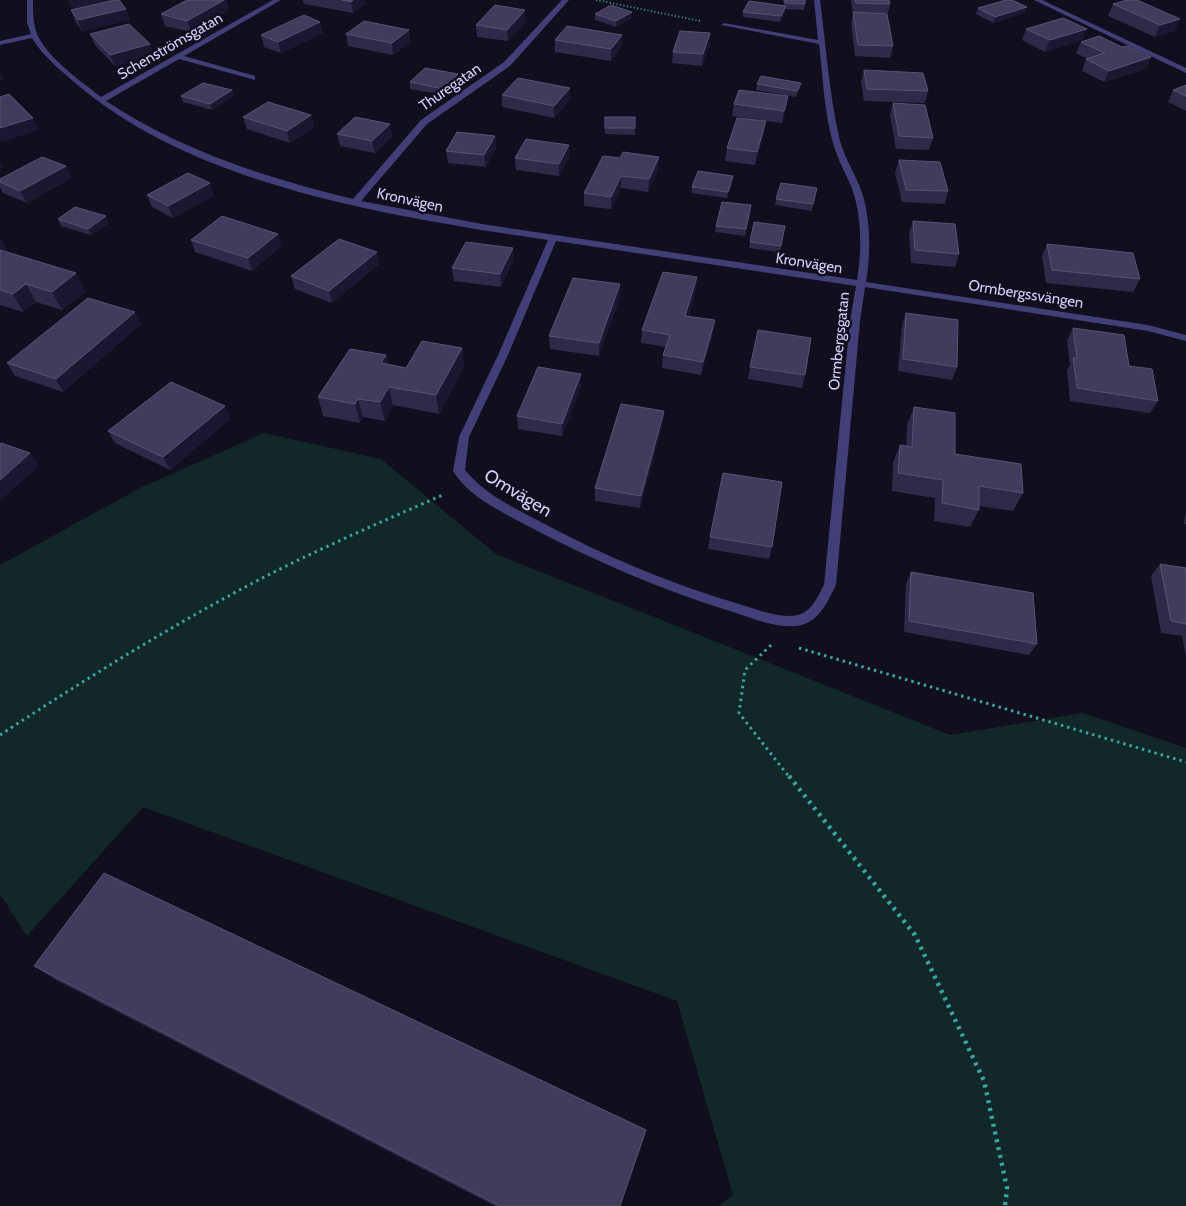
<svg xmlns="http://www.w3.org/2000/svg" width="1186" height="1206" font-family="Cabin,sans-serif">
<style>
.green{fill:#122727}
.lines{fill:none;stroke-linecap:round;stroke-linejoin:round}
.path-far2{stroke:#3aa4a1;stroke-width:2;stroke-dasharray:1 2.5;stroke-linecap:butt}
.path-far1{stroke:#3aa4a1;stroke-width:3;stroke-dasharray:2.5 4;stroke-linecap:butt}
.path{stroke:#3aa4a1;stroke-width:4.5;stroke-dasharray:3 5;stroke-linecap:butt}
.minor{fill:#423e78;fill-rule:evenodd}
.wall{fill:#30294a}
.shaded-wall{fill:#1c1631}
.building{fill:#423b5d;stroke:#595276}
.labels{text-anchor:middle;stroke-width:5;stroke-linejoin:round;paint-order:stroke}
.far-street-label{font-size:15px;fill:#d6d0fa;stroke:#110e1e}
.street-label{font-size:18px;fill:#d6d0fa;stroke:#110e1e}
</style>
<rect width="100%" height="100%" fill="#110e1e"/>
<path class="green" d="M264 433 381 459 496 554 950 735 1083 713 1186 748V1206H718L733 1195 677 1001 143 807 27 936 0 894V565L140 488Z"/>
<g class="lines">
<path class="path-far2" d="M596 0 700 21"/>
<g class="path-far1">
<path d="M771 645 745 670 739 713 790 778"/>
<path d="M799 648 1186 762"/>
<path d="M0 735C81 682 164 630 249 585 313 551 379 523 445 494"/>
</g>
<path class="path" d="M789 776 915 935 984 1081 1007 1188 1005 1206"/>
<g class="minor">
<path d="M27 0H33C33 10 33 21 36 31 44 56 81 81 101 97L273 0H281L184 56 255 76V80L179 59 106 101C180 150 266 178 353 199L421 120 504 62 562 0H569L510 66 427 124 361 201 482 224 857 280C862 250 862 214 851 186 845 172 837 158 833 143 824 111 823 77 819 44L721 25 724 23 818 40 814 0H820C826 46 829 92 839 137 843 155 853 170 860 187 871 216 871 251 866 282L1148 325 1186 335V341L1148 331 865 287 860 321 836 585C827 603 818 624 796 626 775 628 752 618 733 612 661 590 592 560 526 525 500 511 469 497 453 471L459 437 498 355 548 240C395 217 201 188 80 87 63 72 44 58 32 38L0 45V41L31 34 27 23ZM556 241 856 286 850 321 824 585C818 596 811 613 797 615 780 619 759 610 742 605 671 584 604 556 539 521 512 507 485 494 465 470L469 437 508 355Z"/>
<path d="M1034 0H1042L1186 68V73Z"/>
</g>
</g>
<g class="wall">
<path d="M68 0H121L122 4 130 20 82 31 75 21 71 10 72 9Z"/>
<path d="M187 0H226L229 10 191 32 165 26 161 14Z"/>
<path d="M303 0H365V4L353 13 304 4Z"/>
<path d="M783 0H805V4L804 10 785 9 780 22 743 17V12L784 5Z"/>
<path d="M851 0H889L890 4 887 16 893 46 890 58 855 56 851 24 853 14Z"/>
<path d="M1113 4 1175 31 1155 37 1108 16Z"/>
<path d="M978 8 1025 13 993 23 976 14Z"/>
<path d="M632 12V18L616 27 595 20V14Z"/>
<path d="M526 21 508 41 477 37 476 25Z"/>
<path d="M1026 29 1082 40 1045 52 1022 40Z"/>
<path d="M323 33 281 53 264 47 261 35Z"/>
<path d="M710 33 709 45 702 66 672 63 673 52Z"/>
<path d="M90 34 150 44 154 56 115 66 95 45Z"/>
<path d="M346 34 411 41 393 55 348 46Z"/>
<path d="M622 35V46L611 61 555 52V40Z"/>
<path d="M1081 42 1122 47 1151 57 1146 69 1104 82 1082 71 1086 59H1088L1076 53Z"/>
<path d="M864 70 928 91 925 103 864 101 861 82Z"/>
<path d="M459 80 444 95 410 89V82Z"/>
<path d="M757 84 800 89 796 97 756 90Z"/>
<path d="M1186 85V111L1168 102 1173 90Z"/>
<path d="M232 90 233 97 212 110 183 102 181 96Z"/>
<path d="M502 95 570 100 554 118 502 107Z"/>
<path d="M788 96 786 108 782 123 732 116 734 104Z"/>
<path d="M893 103 933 138 929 150 896 149 890 115Z"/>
<path d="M311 115 314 128 290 143 247 129 243 117Z"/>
<path d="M605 117 635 128V135L605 134Z"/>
<path d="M337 134 392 136 375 153 340 146Z"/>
<path d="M764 134 755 165 725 161 727 148Z"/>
<path d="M495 136 496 148 486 167 448 163 446 151Z"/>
<path d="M603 156 658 170 648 192 621 188 611 209 584 206V193Z"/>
<path d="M569 157 559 176 516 170 515 158Z"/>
<path d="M899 160 948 191 945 204 902 202 895 173Z"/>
<path d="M66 166 71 178 27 203 3 193 0 187V179Z"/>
<path d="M732 183 727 198 691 193 692 187Z"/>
<path d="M817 188 812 211 775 205 776 199Z"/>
<path d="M147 195 214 196 173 218 152 207Z"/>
<path d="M750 212 745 236 715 232 716 226Z"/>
<path d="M58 219 109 223 91 235 61 226Z"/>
<path d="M913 221 959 254 955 267 911 263 909 233Z"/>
<path d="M785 226 780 252 749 248 750 242Z"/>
<path d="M278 234 281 246 252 271 195 252 191 240Z"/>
<path d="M0 238 8 252H7L76 273 85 292 62 310 36 302 23 312 0 305Z"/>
<path d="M1047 244 1140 279 1133 292 1046 283 1042 256Z"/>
<path d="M513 248V261L501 287 454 281 452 268Z"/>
<path d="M377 252 379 264 332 303 295 289 291 276Z"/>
<path d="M696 289 688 316 713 333 701 375 662 368 663 355 666 347 641 343 642 330Z"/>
<path d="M620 297 599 356 550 349 549 336Z"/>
<path d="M906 313 957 367 952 380 898 371 902 325Z"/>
<path d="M141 324 63 392 15 376 7 363Z"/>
<path d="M1073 328 1129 366 1158 401 1150 413 1070 401 1067 370 1070 365 1067 341Z"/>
<path d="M462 348 464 366 439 414 393 405 385 421 363 417 360 423 323 416 318 397 386 355 388 364 406 368Z"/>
<path d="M750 367 805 375 802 388 748 379Z"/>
<path d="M581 386 562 436 518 429 517 416Z"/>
<path d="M225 406 230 419 170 470 115 443 108 431Z"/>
<path d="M914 407 955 454 1023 493 1013 511 979 506V510L970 527 934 521 935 498 892 491 893 463 900 445 906 446 907 425Z"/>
<path d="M664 411 663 423 640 508 595 501V488Z"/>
<path d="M1186 511V524H1184Z"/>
<path d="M710 537 772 547 769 559 708 549Z"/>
<path d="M1160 564 1186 568V657L1182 636 1161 633 1151 576Z"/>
<path d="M911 572 1037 644 1029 655 904 632 906 584Z"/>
<path d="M34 966 621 1206H495L56 980Z"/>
</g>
<g class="shaded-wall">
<path d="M68 0H121L122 4 73 11Z"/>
<path d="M224 0H226L229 10 191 32 187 21Z"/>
<path d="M353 0H365V4L353 13 351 2Z"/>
<path d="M786 6 785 12 780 22 781 16Z"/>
<path d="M1027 7 1025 13 993 23 995 17Z"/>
<path d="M126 9 130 20 82 31 78 20Z"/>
<path d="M525 10 526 21 508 41 507 30Z"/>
<path d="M632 12V18L616 27V21Z"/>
<path d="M1180 19 1175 31 1155 37 1160 25Z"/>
<path d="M320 22 323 33 281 53 278 42Z"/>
<path d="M1087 29 1082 40 1045 52 1050 40Z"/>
<path d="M409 30 411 41 393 55 392 43Z"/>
<path d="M710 33 709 45 702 66 703 54Z"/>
<path d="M622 35V46L611 61V49Z"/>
<path d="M150 44 154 56 115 66 110 55Z"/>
<path d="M1151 57 1146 69 1104 82 1109 71Z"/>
<path d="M0 70 4 80 0 81Z"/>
<path d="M458 74 459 80 444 95 443 89Z"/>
<path d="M801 83 800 89 796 97 797 91Z"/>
<path d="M570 88V100L554 118V106Z"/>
<path d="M232 90 233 97 212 110 210 104Z"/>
<path d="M788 96 786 108 782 123 784 111Z"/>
<path d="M311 115 314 128 290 143 287 131Z"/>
<path d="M33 118 39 130 2 142 0 139V128Z"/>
<path d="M766 121 764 134 755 165 757 152Z"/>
<path d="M390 124 392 136 375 153 372 141Z"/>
<path d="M495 136 496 148 486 167 484 155Z"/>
<path d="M569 145V157L559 176V164Z"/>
<path d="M659 157 658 170 648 192 649 179Z"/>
<path d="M0 161 3 167 0 169Z"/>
<path d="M66 166 71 178 27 203 20 191Z"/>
<path d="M621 176V188L611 209V197Z"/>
<path d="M733 176 732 183 727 198 728 192Z"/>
<path d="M210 183 214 196 173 218 168 206Z"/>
<path d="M106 216 109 223 91 235 88 229Z"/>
<path d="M278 234 281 246 252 271 248 258Z"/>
<path d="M0 238 8 252 0 257Z"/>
<path d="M513 248V261L501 287 500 274Z"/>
<path d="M377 252 379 264 332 303 329 291Z"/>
<path d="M76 273 85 292 62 310 52 292Z"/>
<path d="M697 277 696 289 684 328 685 316Z"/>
<path d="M26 284 36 302 23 312 13 294Z"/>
<path d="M620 284V297L599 356V343Z"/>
<path d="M135 312 141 324 63 392 56 379Z"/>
<path d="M715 320 713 333 701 375 703 362Z"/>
<path d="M462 348 464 366 439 414 436 395Z"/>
<path d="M386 355 390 374 381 363Z"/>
<path d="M581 374V386L562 436V424Z"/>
<path d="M389 387 393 405 385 421 380 402Z"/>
<path d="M358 399 363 417 360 423 355 404Z"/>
<path d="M225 406 230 419 170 470 163 457Z"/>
<path d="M664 411 663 423 640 508 641 496Z"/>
<path d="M30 453 39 466 0 501V480Z"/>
</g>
<g class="building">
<path d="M115 0H119L126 9 78 20 71 10Z"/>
<path d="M187 0H224L187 21 161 14Z"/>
<path d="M342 0H353L351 2Z"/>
<path d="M785 0H805V4L785 3Z"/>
<path d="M855 0H889L890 4 856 3Z"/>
<path d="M1006 0H1012L1027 7 995 17 978 8Z"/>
<path d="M1127 0H1137L1180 19 1160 25 1113 4Z"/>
<path d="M749 1 786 6 781 16 743 12Z"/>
<path d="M495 5 525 10 507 30 476 25Z"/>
<path d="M611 5 632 12 616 21 595 14Z"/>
<path d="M853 12 887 14 893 46 858 45Z"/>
<path d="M304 15 320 22 278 42 261 35Z"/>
<path d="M1063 18 1087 29 1050 40 1026 29Z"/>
<path d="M364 21 409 30 392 43 346 34Z"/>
<path d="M129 24 150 44 110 55 90 34Z"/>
<path d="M567 26 622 35 611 49 555 40Z"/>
<path d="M680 31 710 33 703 54 673 52Z"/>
<path d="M1099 36 1122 47 1128 46 1151 57 1109 71 1086 59 1105 53 1081 42Z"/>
<path d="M425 68 458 74 443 89 410 82Z"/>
<path d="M864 70 923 73 928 91 867 89Z"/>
<path d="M761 76 801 83 797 91 757 84Z"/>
<path d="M518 78 570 88 554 106 502 95Z"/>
<path d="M203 83 232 90 210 104 181 96Z"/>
<path d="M1186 85V96L1173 90Z"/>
<path d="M739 90 788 96 784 111 734 104Z"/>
<path d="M9 94 33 118 0 128V97Z"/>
<path d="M268 102 311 115 287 131 243 117Z"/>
<path d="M893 103 925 105 933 138 899 136Z"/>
<path d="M355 117 390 124 372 141 337 134Z"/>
<rect x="605" y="117" width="30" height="11"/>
<path d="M737 118 766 121 757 152 727 148Z"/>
<path d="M457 132 495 136 484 155 446 151Z"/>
<path d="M526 139 569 145 559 164 515 158Z"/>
<path d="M623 152 659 157 649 179 621 176 611 197 584 193 603 156 620 158Z"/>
<path d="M42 157 66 166 20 191 0 182V179Z"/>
<path d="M899 160 940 162 948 191 906 190Z"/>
<path d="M698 171 733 176 728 192 692 187Z"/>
<path d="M188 173 210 183 168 206 147 195Z"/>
<path d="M781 183 817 188 813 204 776 199Z"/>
<path d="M722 202 751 205 746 229 716 226Z"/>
<path d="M75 207 106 216 88 229 58 219Z"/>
<path d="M222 216 278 234 248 258 191 240Z"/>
<path d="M913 221 955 224 959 254 915 250Z"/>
<path d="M754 222 785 226 781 246 750 242Z"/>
<path d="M339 239 377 252 329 291 291 276Z"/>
<path d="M466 242 513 248 500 274 452 268Z"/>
<path d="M1047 244 1133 253 1140 279 1052 270Z"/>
<path d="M0 250 76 273 52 292 26 284 13 294 0 290Z"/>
<path d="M663 272 697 277 685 316 715 320 703 362 663 355 670 335 642 330Z"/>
<path d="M573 278 620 284 599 343 549 336Z"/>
<path d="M88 298 135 312 56 379 7 363Z"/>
<path d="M906 313 958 320 957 367 903 359Z"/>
<path d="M1073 328 1124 335 1129 366 1152 369 1158 401 1077 388 1073 358H1077Z"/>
<path d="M758 330 811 338 805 375 750 367Z"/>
<path d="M422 341 462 348 436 395 389 387 380 402 358 399 355 404 318 397 350 349 386 355 381 363 406 368Z"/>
<path d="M538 367 581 374 562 424 517 416Z"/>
<path d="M171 382 225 406 163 457 108 431Z"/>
<path d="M621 404 664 411 641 496 595 488Z"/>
<path d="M914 407 955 413V454L1021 464 1023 493 979 486V510L942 503 943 480 898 473 900 445 912 447Z"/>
<path d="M1 443 30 453 0 480V444Z"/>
<path d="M723 473 782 482 772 547 710 537Z"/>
<path d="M1160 564 1186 568V624L1171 621Z"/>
<path d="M911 572 1033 593 1037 644 909 621Z"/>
<path d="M104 873 646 1130 620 1206H500L34 966Z"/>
</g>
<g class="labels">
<g class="far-street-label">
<text transform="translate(170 46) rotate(-30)" y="5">Schenströmsgatan</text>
<text transform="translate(450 87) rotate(-35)" y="5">Thuregatan</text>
<text transform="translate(410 200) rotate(12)" y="5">Kronvägen</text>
<text transform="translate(809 263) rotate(9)" y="5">Kronvägen</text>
<text transform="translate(1026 294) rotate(9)" y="5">Ormbergssvängen</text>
<text transform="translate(839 341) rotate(-84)" y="5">Ormbergsgatan</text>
</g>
<g class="street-label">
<text transform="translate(518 493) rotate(31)" y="6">Omvägen</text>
</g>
</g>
</svg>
